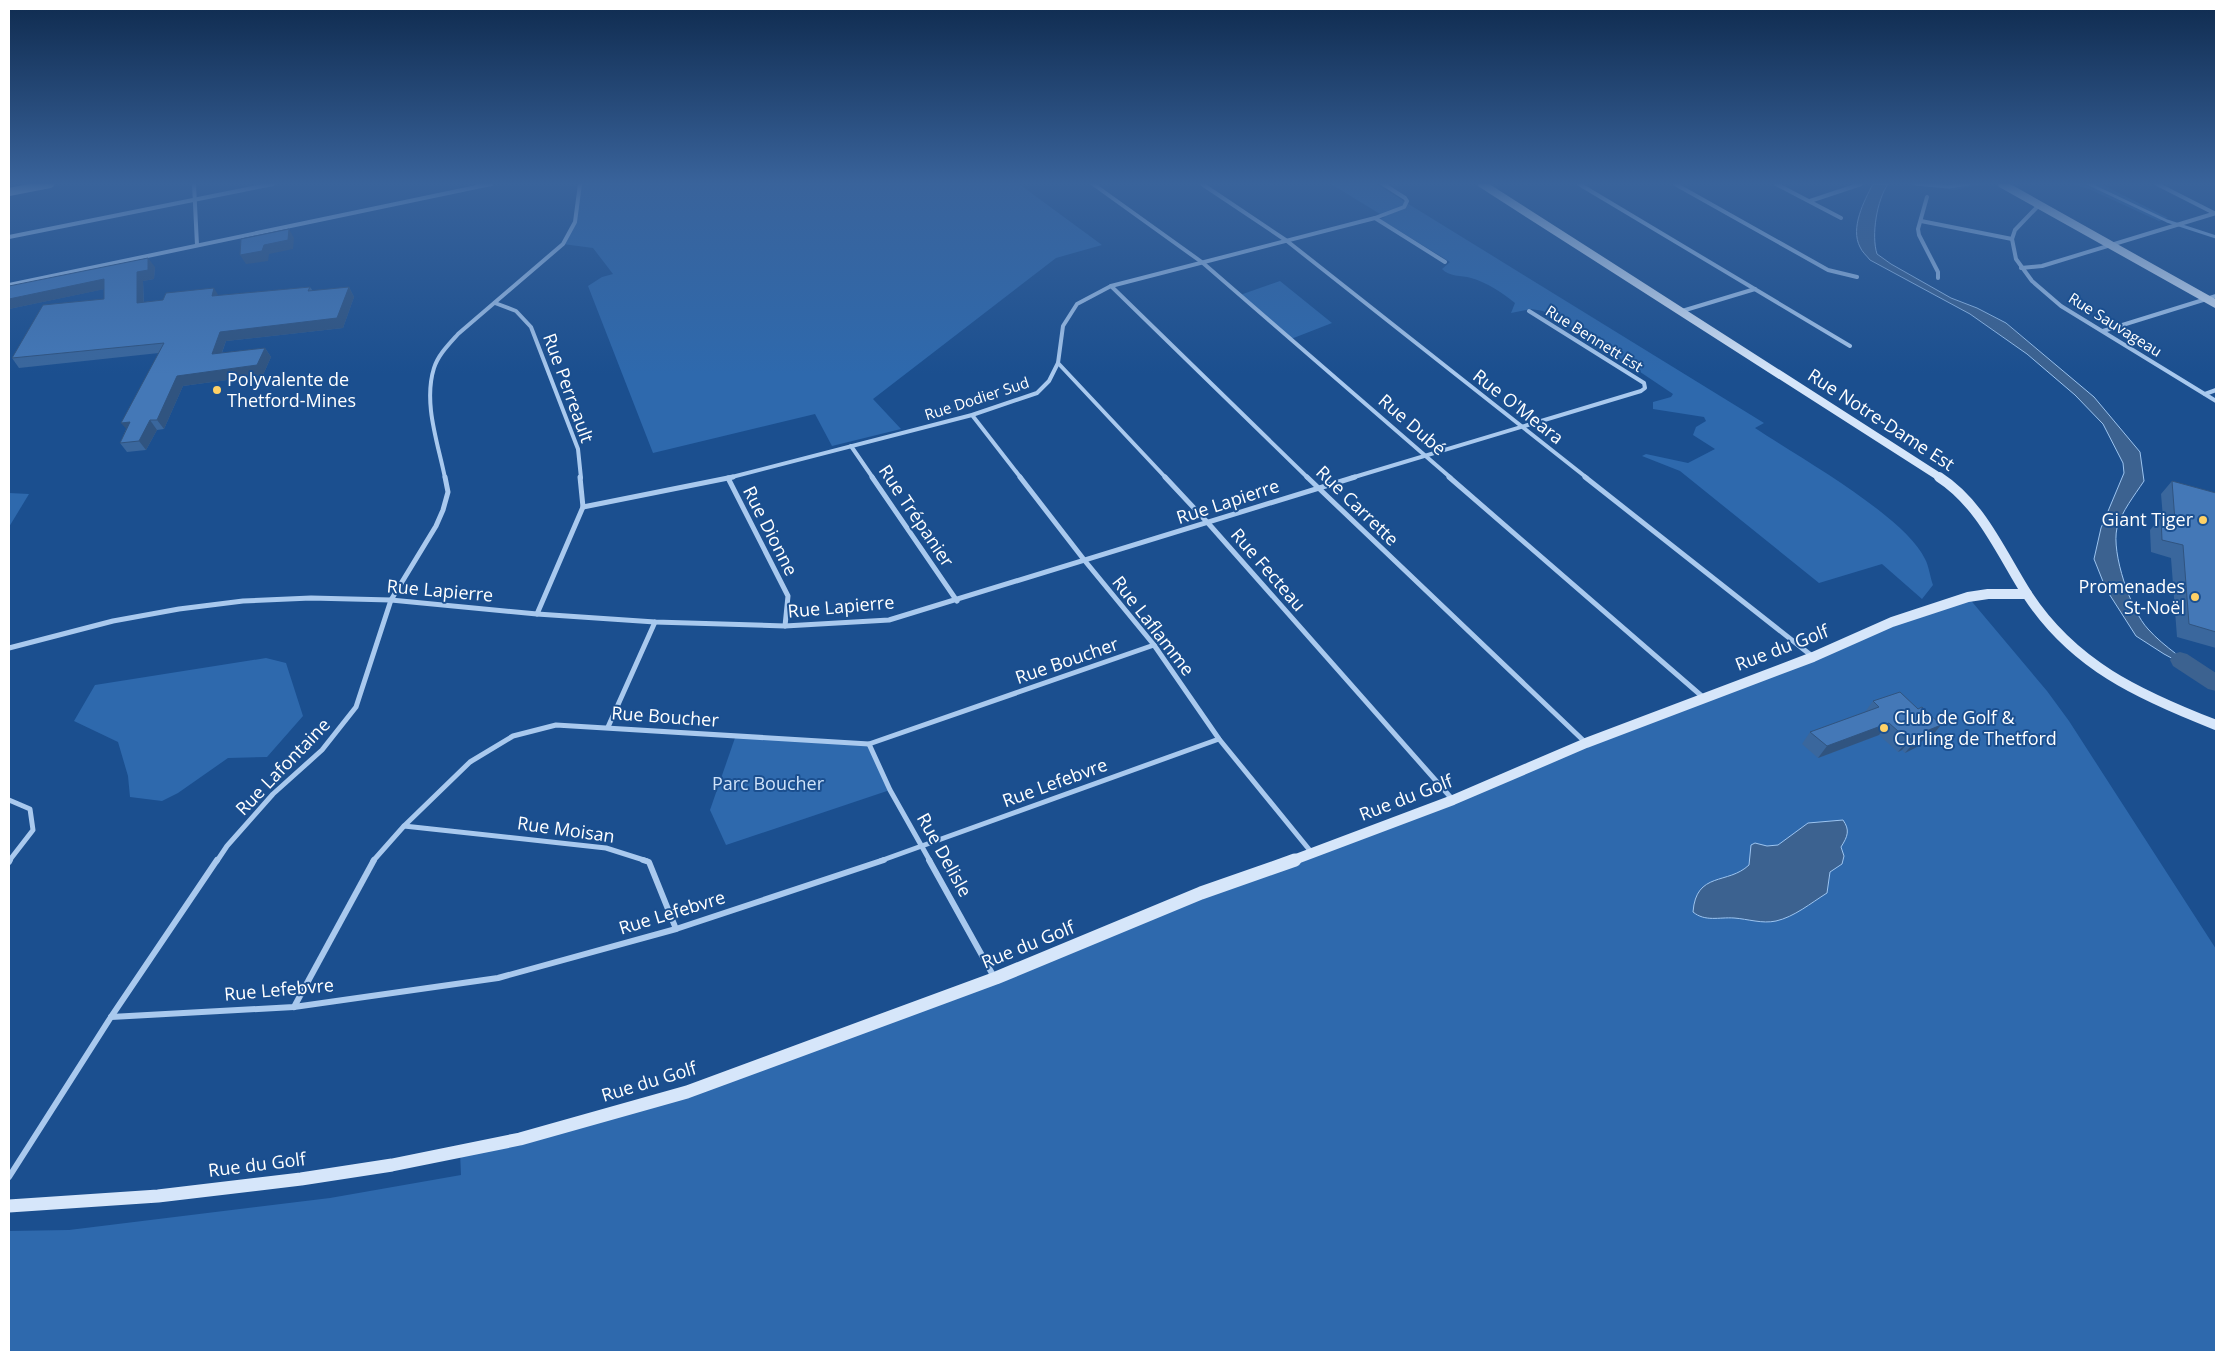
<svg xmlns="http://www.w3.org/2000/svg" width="2225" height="1361" font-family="'Open Sans',sans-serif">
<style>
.green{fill:#2e69ad}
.water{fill:#3c6290;stroke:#9cc4f0}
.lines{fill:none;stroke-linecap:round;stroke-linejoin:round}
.stream{stroke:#9cc4f0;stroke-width:3}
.river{fill:#3c6290;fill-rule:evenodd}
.street-far2{stroke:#a9c9ee;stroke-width:4}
.street-far1{stroke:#a9c9ee;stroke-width:5}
.street{stroke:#a9c9ee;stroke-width:6}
.secondary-far2{stroke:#d6e6fa;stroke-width:8}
.secondary-far1{stroke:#d6e6fa;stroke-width:10}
.secondary{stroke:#d6e6fa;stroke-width:13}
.wall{fill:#3a679d}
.shaded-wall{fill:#305480}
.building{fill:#4478b7;stroke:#305480}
.poi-dot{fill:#ffd166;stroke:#1b4f8f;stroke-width:2}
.labels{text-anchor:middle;stroke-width:4;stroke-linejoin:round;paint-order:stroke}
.far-street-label{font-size:15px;fill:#fff;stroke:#1b4f8f}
.poi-label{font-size:18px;fill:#fff;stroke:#1b4f8f;text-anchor:start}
.street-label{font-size:18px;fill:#fff;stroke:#1b4f8f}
.park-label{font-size:18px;fill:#cfe3fa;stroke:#1b4f8f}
</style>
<rect width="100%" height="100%" fill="#1b4f8f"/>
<g class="green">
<path d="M579 184H1019L1102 245 1056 258 873 399 901 429 832 446 815 414 653 453 588 286 602 277 613 274 593 248 563 244C579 223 578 210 579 184Z"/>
<path d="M1331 184H1376L1764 423 1755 428C1797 456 1905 516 1925 559 1929 566 1930 577 1933 585L1922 599 1882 564 1819 583 1680 471 1642 456 1646 454 1688 463 1715 449 1693 435 1696 427 1706 421 1704 417 1653 409V402L1671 397 1673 394 1591 339 1543 311 1531 309 1511 313 1515 303C1503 293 1486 282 1471 278 1461 275 1449 277 1442 269L1450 262 1380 219 1385 217Z"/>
<path d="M1908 184H1985L1954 190Z"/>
<path d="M2071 184H2101L2168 218 2159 221 2089 189Z"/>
<path d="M1280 281 1332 323 1291 339 1240 295Z"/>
<path d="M9 493 29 494 9 527Z"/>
<path d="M1968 597 2047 691 2069 721 2216 949V1352H9V1231L69 1230 330 1198 461 1175 460 1152 687 1092Z"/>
<path d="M266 658 286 663 303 716 267 757 228 758 178 793 162 801 130 797 128 776 118 742 74 721 95 685Z"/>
<path d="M736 735 869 744 890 790 726 845 710 810Z"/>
</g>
<g class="water">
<path d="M1873 184H1888C1877 200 1871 235 1877 254L1891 264 1951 298 1977 308 2006 323 2094 397 2140 452 2144 481C2134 496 2122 511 2117 528 2111 553 2131 611 2148 629 2164 647 2187 661 2205 676L2164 654 2136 636 2106 589 2094 559 2101 528 2124 473 2123 463 2103 424 2075 395 2027 354 1970 314 1870 260C1867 256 1862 252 1860 247 1850 228 1864 201 1873 184Z"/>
<path d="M1843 820C1850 830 1848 836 1841 847L1844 856 1842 864 1830 872 1827 893C1811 903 1794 917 1776 921 1762 924 1748 919 1734 918 1719 917 1705 922 1693 912 1696 871 1728 885 1749 865L1751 845 1755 843 1767 846 1778 845 1808 823Z"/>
</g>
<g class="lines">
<g class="stream">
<path d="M1916 184 1949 187 1968 184"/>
<path d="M2089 184 2167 221 2216 237"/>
</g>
<path class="river" d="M2180 652 2187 654 2216 673V691L2208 689 2173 666 2170 660 2173 654Z"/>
<g class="street-far2">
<path d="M194 184 197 245"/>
<path d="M1093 184 1203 263 1451 478"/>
<path d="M1202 184 1287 241 1587 478"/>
<path d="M1579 184 1850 346"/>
<path d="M1675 184 1828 270 1857 277"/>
<path d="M1776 184 1841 218"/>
<path d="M2157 184 2214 213"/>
<path d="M1927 197 1918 229 1919 235 1938 272V278"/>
<path d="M1810 201 1861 184"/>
<path d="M2039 205 2015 230 2012 239 2016 259 2032 281 2061 306 2216 401"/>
<path d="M1375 218 1445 262"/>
<path d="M1921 221 2012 239"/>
<path d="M9 237 273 184"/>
<path d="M2021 268 2042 266 2216 213"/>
<path d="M9 285 491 184"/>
<path d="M1111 286 1308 478"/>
<path d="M495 303 516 311 531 327 578 449 581 478"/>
<path d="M1682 311 1755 289"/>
<path d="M2103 331 2216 296"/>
<path d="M1058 363 1166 478"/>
<path d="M2205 394 2216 390"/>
<path d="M972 415 1021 478"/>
<path d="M851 446 873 478"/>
<path d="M445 478C438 443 423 403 434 368 438 355 449 344 458 334L563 244 575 222 580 184"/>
<path d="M728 478 972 415 1037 393 1049 381 1058 363 1063 326 1077 304 1111 286 1375 218 1404 207 1407 201 1405 198 1383 184"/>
<path d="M1351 478 1641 391 1645 388 1644 383 1529 311"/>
</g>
<g class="street-far1">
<path d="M872 477 957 601"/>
<path d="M1020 477 1085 561 1154 645 1219 739 1312 853"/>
<path d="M1165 477 1208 523 1453 800"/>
<path d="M1307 477 1586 743"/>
<path d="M1449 477 1704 698"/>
<path d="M1585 477 1812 656"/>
<path d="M728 478 788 596 785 626"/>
<path d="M583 507 733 477"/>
<path d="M537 614 583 507 580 477"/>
<path d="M9 648 113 621 179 609 243 601 311 598 391 600 537 614 655 622 785 626 889 620 1355 477"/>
<path d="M608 727 655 622"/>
<path d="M869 744 890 790 930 861"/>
<path d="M9 800 30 809 33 830 9 861"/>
<path d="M404 826 606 848 647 861"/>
<path d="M217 861 227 846 273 794 322 750 356 707 391 600 436 526 443 510 448 492 445 477"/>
<path d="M373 861 404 826 470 762 513 736 556 725 869 744 1154 645"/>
<path d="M880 861 1219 739"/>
</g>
<g class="street">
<path d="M643 860 649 862 676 929"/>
<path d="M929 860 994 977"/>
<path d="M9 862 10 860"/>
<path d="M294 1007 374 860"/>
<path d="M111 1017 294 1007 498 978 676 929 884 860"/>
<path d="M9 1177 111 1017 217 860"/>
</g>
<g class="secondary-far2">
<path d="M1482 184 1941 478"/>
<path d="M2002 184 2216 304"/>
<path d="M9 192 50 184"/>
</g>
<g class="secondary-far1">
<path d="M1939 477C1981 504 2001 553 2027 594 2073 665 2139 695 2216 725"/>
<path d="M1291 861 1453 800 1586 743 1813 657 1892 622 1968 597 1988 594H2027"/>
</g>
<path class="secondary" d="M9 1206 158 1196 301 1179 392 1165 520 1139 687 1092 996 978 1201 893 1295 860"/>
</g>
<g class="wall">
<path d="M155 267 154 279 143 281 144 302 310 287 313 291 349 287 354 297 343 328 226 341 222 353 265 348 271 357 263 375 183 386 164 429 157 430 146 450 127 452 120 443 159 353 19 368 12 358 104 299V289L9 309V286Z"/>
<path d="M2172 481 2216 493V648L2177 637 2171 558 2151 552 2150 530 2161 517 2163 518 2161 494Z"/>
<path d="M1873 701 1918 709 1941 725 1931 737 1923 740 1917 747 1905 753 1902 750 1898 752 1879 735 1818 758 1802 744 1810 732 1865 712Z"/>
</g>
<g class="shaded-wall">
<path d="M289 229 294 238 293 249 269 254 268 261 246 264 240 255 264 245Z"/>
<path d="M148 258 155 267 154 279 143 281 144 312 137 303V272Z"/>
<path d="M104 279 110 288 9 309V299Z"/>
<path d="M349 287 354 297 343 328 226 341 218 363 212 354 220 332Z"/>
<path d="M214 288 220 298 212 296Z"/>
<path d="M265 348 271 357 263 375 183 386 164 429 157 420 177 376Z"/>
<path d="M150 420 157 430 146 450 139 441Z"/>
<path d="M130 422 129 432 121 423Z"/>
<path d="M1889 723 1879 735 1818 758 1827 746Z"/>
<path d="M1941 725 1931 737 1923 740 1917 747 1905 753 1915 741 1924 732Z"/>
<path d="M1912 738 1902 750 1898 752 1908 740Z"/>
</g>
<g class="building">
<path d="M289 229 288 240 264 245 262 251 240 255 241 239Z"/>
<path d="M148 258V270L137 272V303L163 300 166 293 214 288 212 296 310 287 308 291 349 287 337 318 220 332 212 354 265 348 257 365 177 376 157 420H150L139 441 120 443 130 422 121 423 164 343 12 358 43 305 104 299V279L9 299V286Z"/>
<path d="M2172 481 2216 493V632L2189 624 2183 545 2162 540 2161 517 2175 521Z"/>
<path d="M1900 692 1918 709 1922 707 1941 725 1924 732 1927 735 1915 741 1912 738 1908 740 1889 723 1827 746 1810 732 1879 707 1873 701Z"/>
</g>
<linearGradient id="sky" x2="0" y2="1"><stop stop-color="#0f2b4f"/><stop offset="0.49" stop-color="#39639b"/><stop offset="1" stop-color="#39639b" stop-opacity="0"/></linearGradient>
<rect width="2225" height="374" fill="url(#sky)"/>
<g class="poi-dot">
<circle cx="217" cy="390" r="5"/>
<circle cx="2203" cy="520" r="5"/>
<circle cx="2195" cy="597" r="5"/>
<circle cx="1884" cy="728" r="5"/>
</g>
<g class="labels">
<g class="far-street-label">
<text transform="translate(2115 325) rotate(32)" y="5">Rue Sauvageau</text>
<text transform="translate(1594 339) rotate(32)" y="5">Rue Bennett Est</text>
<text transform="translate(977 399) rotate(-18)" y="5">Rue Dodier Sud</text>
</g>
<g class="poi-label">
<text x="227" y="386">Polyvalente de<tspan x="227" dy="21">Thetford-Mines</tspan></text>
<text x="2193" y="526" text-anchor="end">Giant Tiger</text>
<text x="2185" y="593" text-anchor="end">Promenades<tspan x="2185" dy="21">St-Noël</tspan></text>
<text x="1894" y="724">Club de Golf &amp;<tspan x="1894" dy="21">Curling de Thetford</tspan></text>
</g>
<g class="street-label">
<text transform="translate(568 388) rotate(70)" y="6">Rue Perreault</text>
<text transform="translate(1518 407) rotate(38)" y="6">Rue O'Meara</text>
<text transform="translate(1881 420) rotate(33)" y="6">Rue Notre-Dame Est</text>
<text transform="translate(1412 425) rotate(41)" y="6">Rue Dubé</text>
<text transform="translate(1228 502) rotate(-18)" y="6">Rue Lapierre</text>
<text transform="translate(1357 506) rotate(44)" y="6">Rue Carrette</text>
<text transform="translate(916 516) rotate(56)" y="6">Rue Trépanier</text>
<text transform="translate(770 531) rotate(63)" y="6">Rue Dionne</text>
<text transform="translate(1268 570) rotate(49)" y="6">Rue Fecteau</text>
<text transform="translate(440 591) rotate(5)" y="6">Rue Lapierre</text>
<text transform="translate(841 607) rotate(-5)" y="6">Rue Lapierre</text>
<text transform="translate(1153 626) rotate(52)" y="6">Rue Laflamme</text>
<text transform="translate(1782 648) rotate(-21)" y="6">Rue du Golf</text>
<text transform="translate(1067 661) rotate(-19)" y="6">Rue Boucher</text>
<text transform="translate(665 717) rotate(4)" y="6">Rue Boucher</text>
<text transform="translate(283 767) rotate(-46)" y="6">Rue Lafontaine</text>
<text transform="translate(1055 783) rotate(-20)" y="6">Rue Lefebvre</text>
<text transform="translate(1406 798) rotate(-21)" y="6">Rue du Golf</text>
<text transform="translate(566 830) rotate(8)" y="6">Rue Moisan</text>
<text transform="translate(944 855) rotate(61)" y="6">Rue Delisle</text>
<text transform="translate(672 913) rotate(-17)" y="6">Rue Lefebvre</text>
<text transform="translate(1028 945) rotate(-22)" y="6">Rue du Golf</text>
<text transform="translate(279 990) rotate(-5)" y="6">Rue Lefebvre</text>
<text transform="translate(649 1082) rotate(-17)" y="6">Rue du Golf</text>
<text transform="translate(257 1165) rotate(-7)" y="6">Rue du Golf</text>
</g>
<g class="park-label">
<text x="768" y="790">Parc Boucher</text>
</g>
</g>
<rect width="2225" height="1361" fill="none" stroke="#ffffff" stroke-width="20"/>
</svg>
